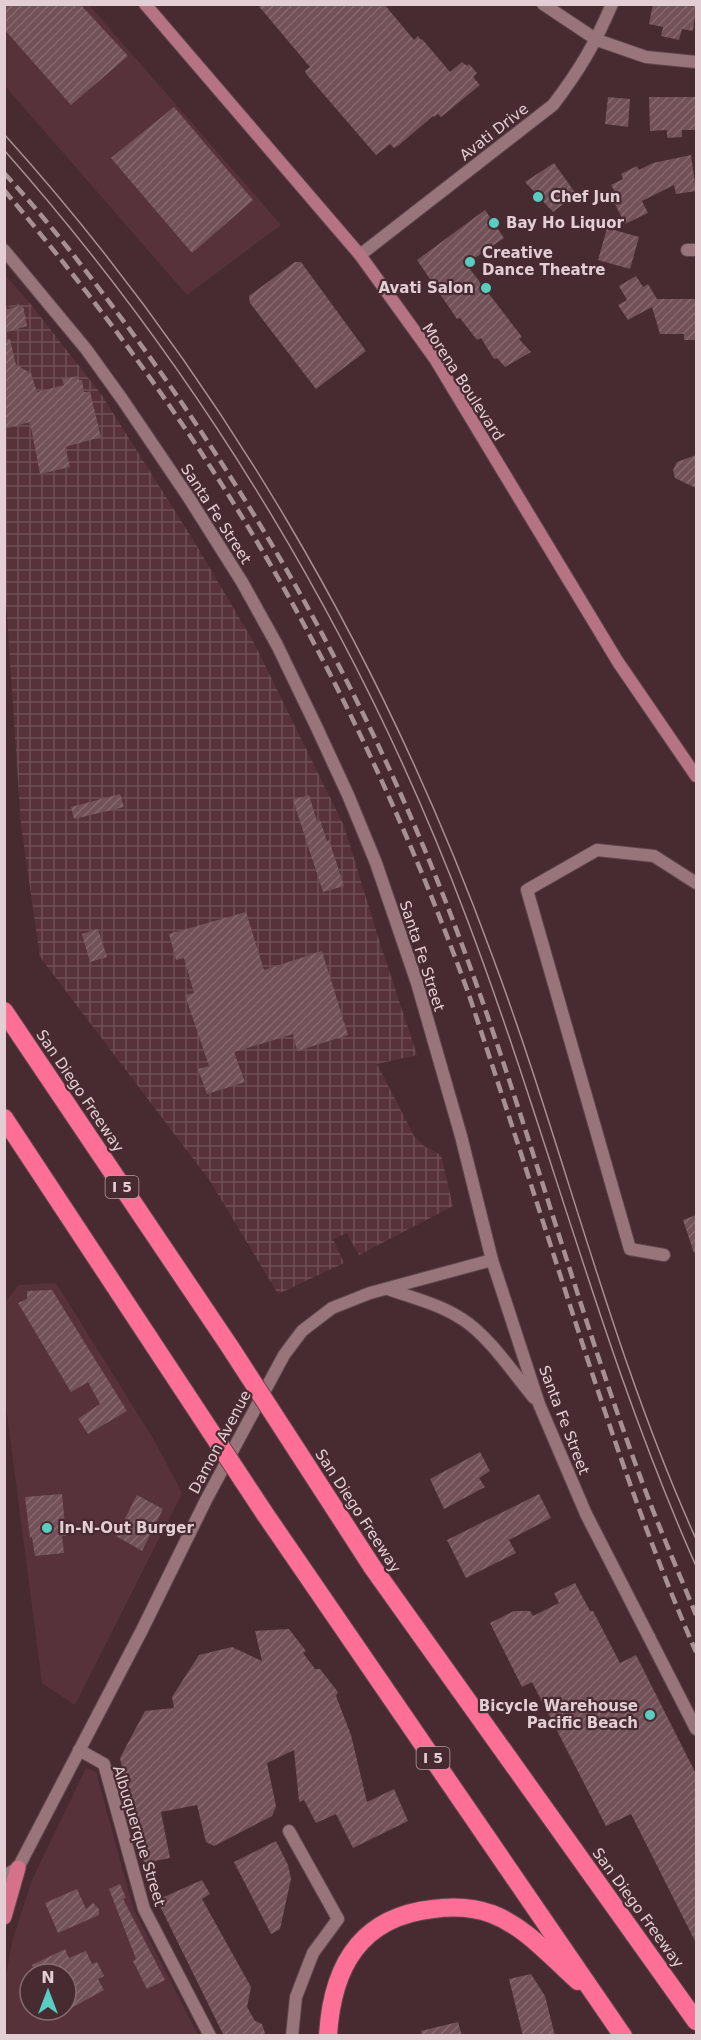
<svg xmlns="http://www.w3.org/2000/svg" width="701" height="2040" font-family="'DejaVu Sans',sans-serif">
<style>
.built{fill:#57323a;fill-rule:evenodd}
.industrial{fill:url(#industrial-grid)}
.building{fill:url(#building-hatch)}
.lines{fill:none;stroke-linecap:round;stroke-linejoin:round}
.minor-casing{stroke:#60474d;stroke-width:14}
.tertiary-casing{stroke:#60474d;stroke-width:14}
.secondary-casing{stroke:#60474d;stroke-width:14}
.primary-casing{stroke:#60474d;stroke-width:17}
.motorway-casing{stroke:#60474d;stroke-width:20}
.minor{stroke:#98757b;stroke-width:12}
.tertiary{stroke:#98757b;stroke-width:12}
.secondary{stroke:#b67383;stroke-width:12}
.primary{stroke:#d5718b;stroke-width:15}
.motorway{stroke:#fd6f96;stroke-width:18}
.tram{stroke:#a79094;stroke-width:1.5}
.rail{stroke:#a79094;stroke-width:4.5;stroke-dasharray:12 6;stroke-linecap:butt}
.motorway-bridge-casing{stroke:#60474d;stroke-width:20;stroke-linecap:butt}
.motorway-bridge{stroke:#fd6f96;stroke-width:18}
.poi-dot{fill:#57cec1;stroke:#482b31;stroke-width:2}
.labels{text-anchor:middle;stroke-width:4.5;stroke-linejoin:round;paint-order:stroke}
.shield{fill:#482b31;stroke:#b49ea2;stroke-width:1.5}
.shield-label{font-size:14px;font-weight:bold;fill:#e3cfd3}
.street-label{font-size:15px;fill:#e3cfd3;stroke:#482b31}
.poi-label{font-size:15px;font-weight:bold;fill:#e3cfd3;stroke:#482b31;text-anchor:start}
</style>
<defs>
<pattern id="industrial-grid" width="8" height="8" patternUnits="userSpaceOnUse" patternTransform="scale(1.5)"><rect width="8" height="8" fill="#57323a"/><path d="M0 4h8M4 0v8" fill="none" stroke="#6f4f56"/></pattern>
<pattern id="building-hatch" width="6" height="6" patternUnits="userSpaceOnUse" patternTransform="scale(1.5)"><rect width="6" height="6" fill="#725158"/><path d="M-1 1l2-2M0 6l6-6M5 7l2-2" fill="none" stroke="#86696f"/></pattern>
</defs>
<rect width="100%" height="100%" fill="#482b31"/>
<g class="built">
<path d="M4 5H89L281 225 187 295 5 86Z"/>
<path d="M5 275 28 301 4 307Z"/>
<path d="M56 1283 154 1440 182 1493 75 1705 42 1683 5 1398 4 1304 19 1285Z"/>
<path d="M86 1768 96 1772 133 1908 198 2035 5 2036V1981L12 1942 32 1880ZM30 1974H66V2010H30Z"/>
</g>
<path class="industrial" d="M28 301 101 394 192 538 253 641 344 826 380 943 417 1055 377 1064 414 1136 424 1146 441 1155 453 1206 359 1255 347 1233 333 1239 344 1263 278 1294 210 1181 40 957 21 825 5 586 4 307Z"/>
<g class="building">
<path d="M4 4H80L128 56 71 105 4 29Z"/>
<path d="M257 4H384L414 40 418 36 421 40 422 39 450 72 462 62 467 66 469 64 477 73 473 77 480 85 441 117 438 114 434 117 433 116 399 145 394 148 390 144 376 155 307 75 305 71 310 67Z"/>
<path d="M653 4 696 6 693 31 682 29 679 40 661 36 663 27 649 24Z"/>
<path d="M608 97 630 99 628 127 605 124Z"/>
<path d="M649 97H696V130H682V137L667 138V130L650 131Z"/>
<path d="M174 107 253 200 192 253 111 158Z"/>
<path d="M691 155 696 191 676 194 674 185 642 201 648 213 625 224 610 194 615 192 611 185 623 179 621 174 637 166 639 170 653 163Z"/>
<path d="M554 163 576 194 553 212 525 182Z"/>
<path d="M485 210 504 238 466 264 522 337 519 339 531 352 505 367 497 358 494 359 481 338 477 340 460 318 457 319 417 260Z"/>
<path d="M607 228 639 237 630 269 598 260Z"/>
<path d="M295 262H301L366 351 316 389 250 303 249 296Z"/>
<path d="M636 276 643 287 648 284 657 299H696V340H684V334H660L652 307 628 320 618 305 627 300 619 286Z"/>
<path d="M23 305 27 326 4 333V310Z"/>
<path d="M10 339 16 365 31 373 37 392 64 385 62 379 78 376 79 380H82L84 392H90L101 437 65 447 70 467 40 474 30 422 4 429V340Z"/>
<path d="M696 455V488L675 478 673 470 677 462Z"/>
<path d="M120 794 124 807 74 819 71 807Z"/>
<path d="M309 795 317 821 320 820 327 841 329 840 344 886 323 892 293 800Z"/>
<path d="M246 912 264 970 322 951 348 1035 297 1051 293 1034 234 1052 245 1082 207 1094 198 1069 209 1066 185 995 194 993 184 958 176 960 169 934Z"/>
<path d="M98 929 107 957 90 962 82 934Z"/>
<path d="M696 1215V1252L694 1253 683 1220Z"/>
<path d="M52 1290 127 1411 88 1434 78 1419 100 1404 88 1382 71 1392 18 1303 27 1299V1291Z"/>
<path d="M480 1452 490 1471 479 1478 485 1487 444 1509 430 1479Z"/>
<path d="M62 1494 66 1536H62L64 1553 35 1556 32 1537 30 1538 25 1497Z"/>
<path d="M539 1494 551 1518 509 1540 516 1553 466 1578 447 1540Z"/>
<path d="M137 1495 163 1509 142 1551 116 1536Z"/>
<path d="M575 1583 590 1611H593L620 1663 636 1655 696 1774V1943L631 1814 606 1826 532 1682 522 1687 490 1623 514 1611H530L533 1616 559 1603 554 1593Z"/>
<path d="M289 1629 306 1651 303 1653 315 1669H320L338 1692 336 1696 351 1735 367 1802 394 1789 408 1821 353 1848 336 1814 316 1823 304 1800 299 1802 294 1750 267 1763 276 1806 272 1816 214 1846 206 1842 197 1805 161 1812 170 1858 144 1863 120 1758 145 1711 174 1708 172 1697 199 1655 232 1647 262 1661 255 1631Z"/>
<path d="M276 1841 288 1865 291 1879 280 1929 271 1934 234 1862Z"/>
<path d="M202 1880 210 1894 202 1899 251 1987 247 2007 255 2021 262 2024 266 2036H224L157 1900Z"/>
<path d="M120 1884 126 1898 123 1899 165 1980 147 1989 133 1961 136 1959 109 1889Z"/>
<path d="M77 1889 86 1909 93 1903 99 1909V1915L58 1933 45 1903Z"/>
<path d="M65 1949 69 1958 86 1951 92 1964 97 1962 104 1976 98 1979 104 1990 66 2011V1974H37L32 1965Z"/>
<path d="M531 1974 545 1996 555 2036H523L509 1979Z"/>
<path d="M458 2022 462 2036H422L421 2031Z"/>
</g>
<g class="lines">
<g class="minor-casing">
<g id="minor">
<path d="M597 40 646 57 696 62"/>
<path d="M687 250H696"/>
<path d="M664 1255 630 1249 527 890 597 850 654 856 696 883"/>
<path d="M649 1637 696 1729"/>
<path d="M79 1750 104 1764 144 1909 210 2036"/>
<path d="M289 1831 338 1919 313 1953 296 1997 292 2036"/>
</g>
</g>
<g class="tertiary-casing">
<g id="tertiary">
<path d="M543 4 597 40"/>
<path d="M4 250 86 349 122 399 189 498 242 582 277 645 317 728 348 795 376 863 417 983 461 1136 492 1260 539 1404 586 1514 649 1637"/>
<path d="M360 255 553 105C579 71 595 44 612 4"/>
<path d="M388 1289C413 1298 439 1304 462 1319 488 1335 514 1374 534 1398"/>
<path d="M4 1876 18 1868 142 1630 206 1500 284 1355 302 1331 332 1308 370 1293 492 1260"/>
</g>
</g>
<g class="secondary-casing">
<path id="secondary" d="M145 4 360 255 435 359 618 662 696 776"/>
</g>
<g class="primary-casing">
<path id="primary" d="M4 1917 18 1868"/>
</g>
<g class="motorway-casing">
<g id="motorway">
<path d="M4 1011 230 1347"/>
<path d="M4 1118 186 1394"/>
<path d="M298 1452 373 1568 696 2021"/>
<path d="M265 1514 623 2036"/>
<path d="M328 2036C332 1967 360 1917 433 1909 454 1906 473 1907 492 1914 526 1927 551 1957 578 1981"/>
</g>
</g>
<use href="#minor" class="minor"/>
<use href="#tertiary" class="tertiary"/>
<use href="#secondary" class="secondary"/>
<use href="#primary" class="primary"/>
<use href="#motorway" class="motorway"/>
<g class="tram">
<path d="M4 134C219 373 382 654 492 955 564 1148 611 1351 696 1539"/>
<path d="M4 150C203 375 361 637 467 919 548 1133 603 1357 696 1566"/>
</g>
<g class="rail">
<path d="M4 173C44 216 81 264 116 311 260 503 378 717 461 942 528 1122 577 1308 644 1487 660 1530 679 1573 696 1615"/>
<path d="M4 190C101 305 190 427 266 557 347 696 414 843 469 995 502 1094 534 1194 566 1293 605 1414 645 1535 696 1652"/>
</g>
<g class="motorway-bridge-casing">
<g id="motorway-bridge">
<path d="M230 1347 298 1452"/>
<path d="M186 1394 265 1514"/>
</g>
</g>
<use href="#motorway-bridge" class="motorway-bridge"/>
</g>
<g class="poi-dot">
<circle cx="538" cy="197" r="6"/>
<circle cx="494" cy="223" r="6"/>
<circle cx="470" cy="262" r="6"/>
<circle cx="486" cy="288" r="6"/>
<circle cx="47" cy="1528" r="6"/>
<circle cx="650" cy="1715" r="6"/>
</g>
<g class="labels">
<g class="shield">
<rect x="105.5" y="1176" width="33" height="22" rx="4.5"/>
<rect x="416.5" y="1747" width="33" height="22" rx="4.5"/>
</g>
<g class="shield-label">
<text x="122" y="1192">I 5</text>
<text x="433" y="1763">I 5</text>
</g>
<g class="street-label">
<text transform="translate(494 132) rotate(-38)" y="5">Avati Drive</text>
<text transform="translate(463 382) rotate(57)" y="5">Morena Boulevard</text>
<text transform="translate(216 514) rotate(57)" y="5">Santa Fe Street</text>
<text transform="translate(422 956) rotate(72)" y="5">Santa Fe Street</text>
<text transform="translate(80 1091) rotate(56)" y="5">San Diego Freeway</text>
<text transform="translate(564 1420) rotate(69)" y="5">Santa Fe Street</text>
<text transform="translate(220 1442) rotate(-62)" y="5">Damon Avenue</text>
<text transform="translate(358 1511) rotate(57)" y="5">San Diego Freeway</text>
<text transform="translate(139 1836) rotate(73)" y="5">Albuquerque Street</text>
<text transform="translate(638 1908) rotate(54)" y="5">San Diego Freeway</text>
</g>
<g class="poi-label">
<text x="550" y="202">Chef Jun</text>
<text x="506" y="228">Bay Ho Liquor</text>
<text x="482" y="258">Creative<tspan x="482" dy="17">Dance Theatre</tspan></text>
<text x="474" y="293" text-anchor="end">Avati Salon</text>
<text x="59" y="1533">In-N-Out Burger</text>
<text x="638" y="1711" text-anchor="end">Bicycle Warehouse<tspan x="638" dy="17">Pacific Beach</tspan></text>
</g>
</g>
<rect width="701" height="2040" fill="none" stroke="#e3cfd3" stroke-width="12"/>
<g transform="translate(48 1992)"><circle r="28" fill="#482b31" stroke="#866d72" stroke-width="1.5"/>
<path d="M0-4.5L10 22L0 15L-10 22Z" fill="#57cec1"/>
<text y="-9" font-size="16" font-weight="bold" text-anchor="middle" fill="#e3cfd3">N</text>
</g>
</svg>
